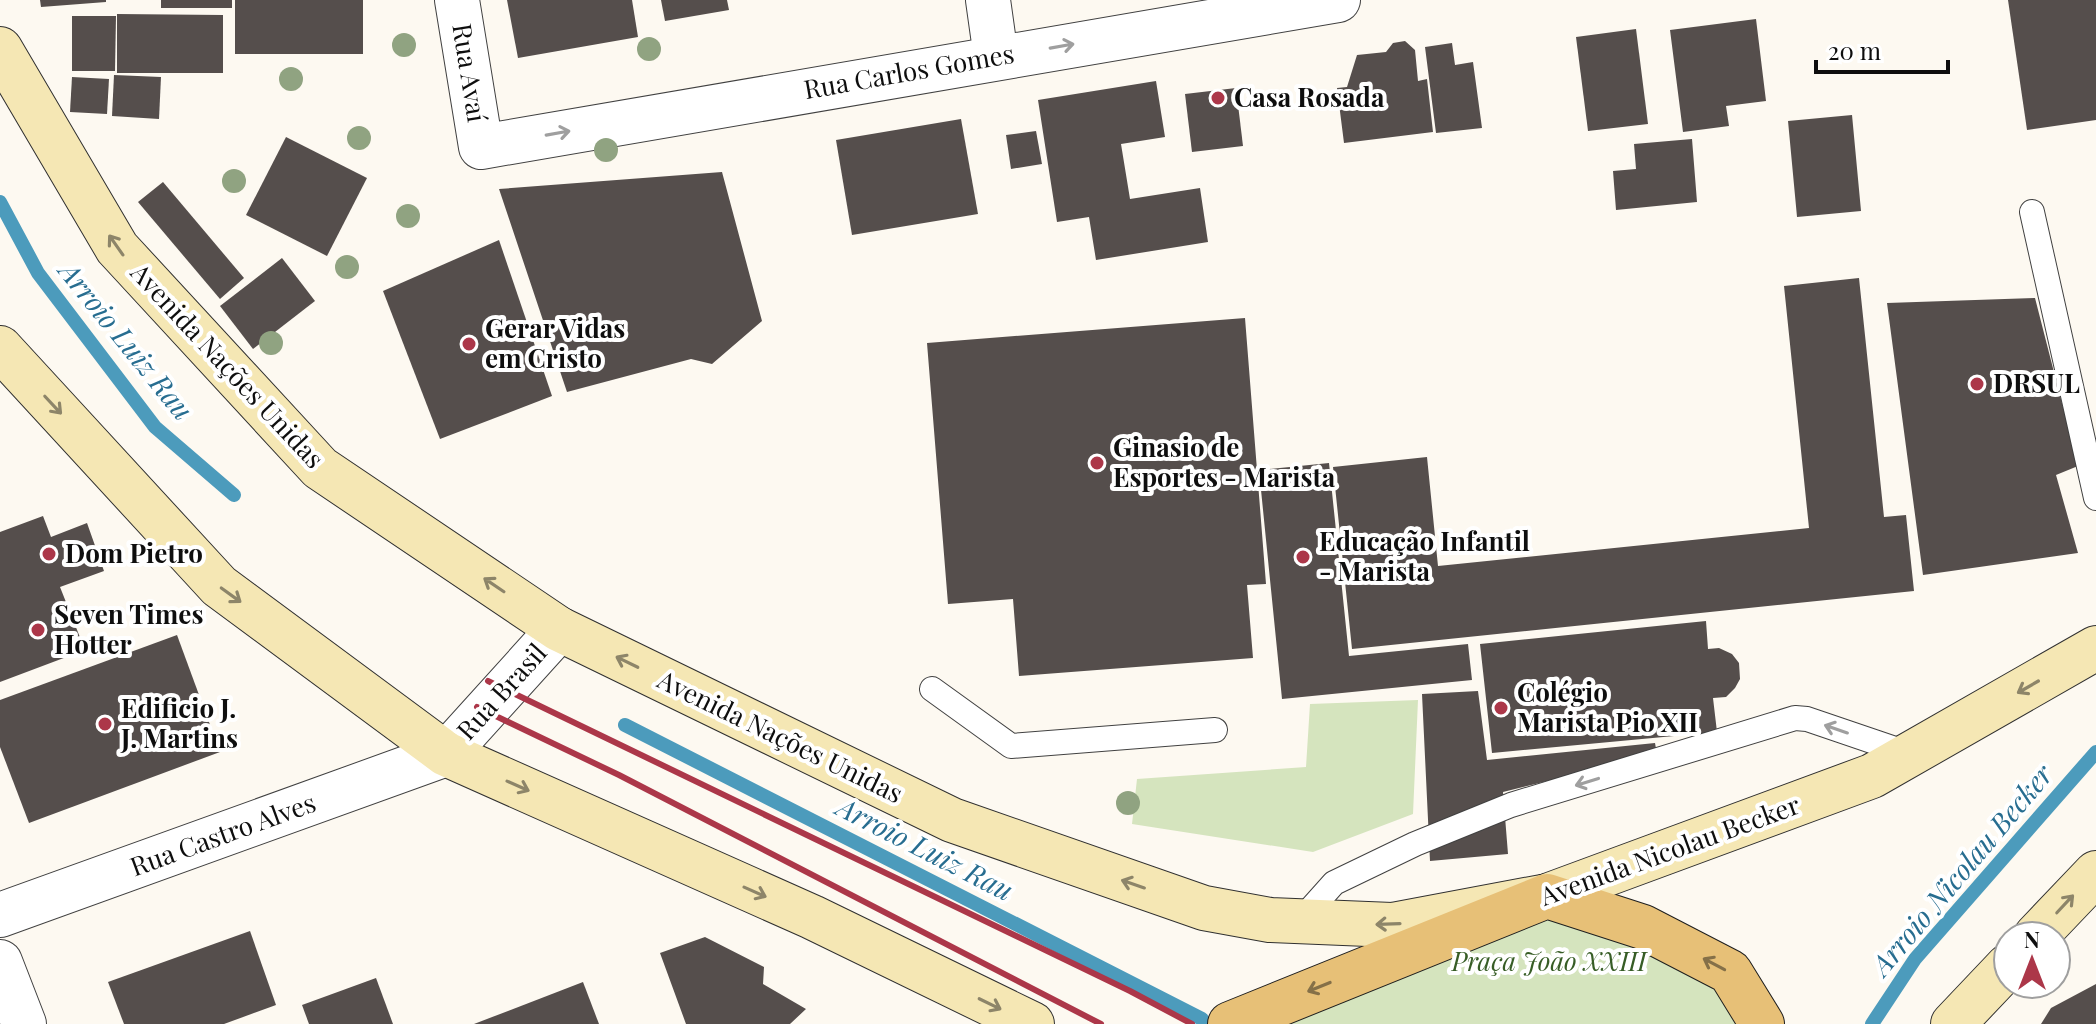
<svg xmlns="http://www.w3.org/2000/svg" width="2096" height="1024" font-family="'Playfair Display',serif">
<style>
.green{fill:#d5e4be}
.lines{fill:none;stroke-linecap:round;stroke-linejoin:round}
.stream{stroke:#4c9bbc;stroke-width:14}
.building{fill:#554e4c}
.service-casing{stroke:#414141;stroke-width:26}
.minor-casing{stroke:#414141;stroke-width:46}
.tertiary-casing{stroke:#414141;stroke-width:46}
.secondary-casing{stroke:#303030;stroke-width:46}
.primary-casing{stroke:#1f1f1f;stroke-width:46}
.service{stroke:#fff;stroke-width:24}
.minor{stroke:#fff;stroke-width:44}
.tertiary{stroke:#fff;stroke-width:44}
.secondary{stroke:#f5e7b4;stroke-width:44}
.primary{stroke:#e7c077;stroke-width:44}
.rail{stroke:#ac3749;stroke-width:6}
.tree{fill:#90a381}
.oneway{stroke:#9f9f9f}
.oneway2{stroke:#8d8569}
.oneway3{stroke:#857048}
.poi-dot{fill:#ac3749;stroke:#fff;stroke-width:3}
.labels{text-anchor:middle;stroke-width:8;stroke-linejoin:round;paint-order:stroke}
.street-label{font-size:26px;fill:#0e0e0e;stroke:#fff}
.poi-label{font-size:26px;font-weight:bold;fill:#0e0e0e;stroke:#fff;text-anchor:start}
.park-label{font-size:26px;font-style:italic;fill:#375d26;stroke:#fff}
.water-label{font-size:28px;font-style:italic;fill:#276d90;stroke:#fff}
</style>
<rect width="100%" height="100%" fill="#fdf9f1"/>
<g class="green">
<path d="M1418 700 1413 814 1313 852 1132 824 1137 779 1306 767 1310 704Z"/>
<path d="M1547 896 1643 927 1762 1024H1223Z"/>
</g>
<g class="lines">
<g class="stream">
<path d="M0 202 38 273 155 427 234 495"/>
<path d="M625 725 1202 1019"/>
<path d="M1872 1024 1915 959 2096 752"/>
</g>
</g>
<g class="building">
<path d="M40 0H106V2L41 7Z"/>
<rect x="161" y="0" width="71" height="8"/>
<rect x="235" y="0" width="128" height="54"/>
<path d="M507 0H632L638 37 518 58Z"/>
<path d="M661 0H727L729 10 665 21Z"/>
<path d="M2008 0H2096V120L2027 130Z"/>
<path d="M117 14 223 15V73H117Z"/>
<path d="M72 16H116L115 71H72Z"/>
<path d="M1756 19 1766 101 1726 106 1729 126 1683 132 1670 30Z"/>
<path d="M1636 29 1648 124 1588 131 1576 37Z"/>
<path d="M1405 41 1415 50 1418 81 1427 79 1433 132 1344 143 1337 88 1347 87 1357 55 1386 52 1393 43Z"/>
<path d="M1452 43 1455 65 1473 62 1482 128 1436 133 1425 47Z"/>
<path d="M114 75 161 77 159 119 112 116Z"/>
<path d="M72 77 109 79 107 114 70 112Z"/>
<path d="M1156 81 1165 137 1121 144 1130 199 1200 188 1208 242 1096 260 1089 217 1057 222 1038 100Z"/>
<path d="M1236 88 1243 146 1192 152 1185 94Z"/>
<path d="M1852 115 1861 211 1797 217 1788 121Z"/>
<path d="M961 119 978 214 852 235 836 140Z"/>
<path d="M1036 131 1042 164 1011 169 1006 135Z"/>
<path d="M286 137 367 178 327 256 246 215Z"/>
<path d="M1692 139 1697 202 1616 210 1613 171 1636 169 1634 144Z"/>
<path d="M722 172 762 321 712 364 691 359 567 392 499 189Z"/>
<path d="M163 182 244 278 220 299 138 202Z"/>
<path d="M499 240 552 396 440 439 383 291Z"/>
<path d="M282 258 315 301 253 349 220 306Z"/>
<path d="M1859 278 1884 517 1906 515 1914 591 1352 649 1333 467 1427 457 1438 566 1809 528 1784 286Z"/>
<path d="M2035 298 2078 466 2056 475 2078 553 1923 575 1887 303Z"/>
<path d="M1245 318 1266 584 1247 585 1253 658 1019 676 1013 599 948 604 927 343Z"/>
<path d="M1329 463 1349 656 1468 644 1472 680 1282 699 1259 470Z"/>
<path d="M43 516 51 537 87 523 104 571 60 587 85 650 0 682V532Z"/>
<path d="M1706 621 1708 649 1719 648 1732 654 1739 663 1740 679 1735 688 1726 697 1713 698 1717 732 1492 753 1480 644Z"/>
<path d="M177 635 220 752 29 823 0 747V700Z"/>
<path d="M1478 691 1487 760 1655 743 1657 754 1503 792 1508 854 1430 861 1422 694Z"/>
<path d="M250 931 276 1005 224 1024H124L108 982Z"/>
<path d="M705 937 764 967 763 984 806 1009 790 1024H686L660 953Z"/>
<path d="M376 978 393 1024H309L302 1005Z"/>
<path d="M583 982 599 1024H474Z"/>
<path d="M2096 984V1024H2041L2051 1008Z"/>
</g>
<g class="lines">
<g class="service-casing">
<g id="service">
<path d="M2032 212 2096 498"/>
<path d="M932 689 1011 746 1215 730"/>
<path d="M1300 921 1334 883 1415 844 1511 805 1795 718 1807 719 1910 754"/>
</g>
</g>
<g class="minor-casing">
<g id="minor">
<path d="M457 0 481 147 1338 0"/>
<path d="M988 0 996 57"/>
</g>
</g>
<g class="tertiary-casing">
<g id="tertiary">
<path d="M0 915 446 754 559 629"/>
<path d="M0 962 24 1024"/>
</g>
</g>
<g class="secondary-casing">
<g id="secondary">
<path d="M0 49 117 248 320 468 559 629 952 820 1204 908 1270 920 1392 925 1547 896 1872 776 2096 648"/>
<path d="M0 348 219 586 446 754 812 917 1032 1024"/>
<path d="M2036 936 2096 873"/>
<path d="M1953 1024 2008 966"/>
</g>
</g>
<g class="primary-casing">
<path id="primary" d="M1230 1024 1547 896 1643 927 1730 972 1762 1024"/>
</g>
<use href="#service" class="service"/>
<use href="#minor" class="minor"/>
<use href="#tertiary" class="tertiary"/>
<use href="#secondary" class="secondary"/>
<use href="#primary" class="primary"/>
<g class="rail">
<path d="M488 681 1130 991 1192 1024"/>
<path d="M477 707 619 775 1101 1024"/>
</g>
</g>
<g class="tree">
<circle cx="404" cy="45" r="12"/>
<circle cx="649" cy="49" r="12"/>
<circle cx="291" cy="79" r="12"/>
<circle cx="359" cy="138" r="12"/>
<circle cx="606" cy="150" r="12"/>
<circle cx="234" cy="181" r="12"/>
<circle cx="408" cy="216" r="12"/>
<circle cx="347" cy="267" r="12"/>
<circle cx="271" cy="343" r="12"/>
<circle cx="1128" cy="803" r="12"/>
</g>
<defs><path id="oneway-shaft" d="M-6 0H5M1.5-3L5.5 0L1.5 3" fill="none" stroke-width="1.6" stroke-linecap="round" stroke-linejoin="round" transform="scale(2)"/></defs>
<g class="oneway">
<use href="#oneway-shaft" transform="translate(1062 46) rotate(-10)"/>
<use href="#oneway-shaft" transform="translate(558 133) rotate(-10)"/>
<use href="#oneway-shaft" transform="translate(1836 729) rotate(-161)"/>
<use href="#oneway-shaft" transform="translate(1587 782) rotate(163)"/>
</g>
<g class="oneway2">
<use href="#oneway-shaft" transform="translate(116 245) rotate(-125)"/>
<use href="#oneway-shaft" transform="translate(53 405) rotate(47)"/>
<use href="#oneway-shaft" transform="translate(494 585) rotate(-146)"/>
<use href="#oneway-shaft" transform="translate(231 595) rotate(36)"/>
<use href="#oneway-shaft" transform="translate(627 662) rotate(-154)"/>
<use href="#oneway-shaft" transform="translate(2028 687) rotate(150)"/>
<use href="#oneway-shaft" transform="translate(518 786) rotate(24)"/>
<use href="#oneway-shaft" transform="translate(1133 884) rotate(-161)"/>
<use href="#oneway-shaft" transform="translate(755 892) rotate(24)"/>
<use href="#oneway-shaft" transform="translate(2065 904) rotate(-47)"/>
<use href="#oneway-shaft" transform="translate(1388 924) rotate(178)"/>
<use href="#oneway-shaft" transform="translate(990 1004) rotate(26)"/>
</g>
<g class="oneway3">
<use href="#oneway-shaft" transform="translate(1714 964) rotate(-152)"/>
<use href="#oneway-shaft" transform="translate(1319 987) rotate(158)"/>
</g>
<g class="poi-dot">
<circle cx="1218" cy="98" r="8"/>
<circle cx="469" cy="344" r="8"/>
<circle cx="1977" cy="384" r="8"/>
<circle cx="1097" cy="463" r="8"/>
<circle cx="49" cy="554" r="8"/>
<circle cx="1303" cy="557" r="8"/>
<circle cx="38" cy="630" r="8"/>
<circle cx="1501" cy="708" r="8"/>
<circle cx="105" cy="724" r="8"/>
</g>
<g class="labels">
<g class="street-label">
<text transform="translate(909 72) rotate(-10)" y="9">Rua Carlos Gomes</text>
<text transform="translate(469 73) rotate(81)" y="9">Rua Avaí</text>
<text transform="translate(227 366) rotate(47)" y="9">Avenida Nações Unidas</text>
<text transform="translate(502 692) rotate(-48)" y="9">Rua Brasil</text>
<text transform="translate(780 737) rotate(26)" y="9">Avenida Nações Unidas</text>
<text transform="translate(223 835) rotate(-20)" y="9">Rua Castro Alves</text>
<text transform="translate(1670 851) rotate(-20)" y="9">Avenida Nicolau Becker</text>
</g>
<g class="poi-label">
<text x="1234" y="107">Casa Rosada</text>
<text x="485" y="338">Gerar Vidas<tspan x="485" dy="30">em Cristo</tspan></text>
<text x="1993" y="393">DRSUL</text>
<text x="1113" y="457">Ginasio de<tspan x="1113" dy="30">Esportes - Marista</tspan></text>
<text x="1319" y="551">Educação Infantil<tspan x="1319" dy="30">- Marista</tspan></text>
<text x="65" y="563">Dom Pietro</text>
<text x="54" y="624">Seven Times<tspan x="54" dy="30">Hotter</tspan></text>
<text x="1517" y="702">Colégio<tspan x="1517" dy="30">Marista Pio XII</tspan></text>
<text x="121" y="718">Edificio J.<tspan x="121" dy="30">J. Martins</tspan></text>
</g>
<g class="park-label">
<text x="1549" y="971">Praça João XXIII</text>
</g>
<g class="water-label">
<text transform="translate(126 341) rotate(51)" y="10">Arroio Luiz Rau</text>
<text transform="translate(925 849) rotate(27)" y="10">Arroio Luiz Rau</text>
<text transform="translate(1962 870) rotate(-50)" y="10">Arroio Nicolau Becker</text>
</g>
</g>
<g transform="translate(2032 960)"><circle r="38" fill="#ffffff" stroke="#9f9f9f" stroke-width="2"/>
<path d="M0-6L14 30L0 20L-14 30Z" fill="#ac3749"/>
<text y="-12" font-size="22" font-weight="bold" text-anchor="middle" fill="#0e0e0e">N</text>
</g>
<path d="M1816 60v12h132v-12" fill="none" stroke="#0e0e0e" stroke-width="4"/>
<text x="1828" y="60" font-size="24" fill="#0e0e0e" stroke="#ffffff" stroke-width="6" paint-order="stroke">20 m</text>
</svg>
